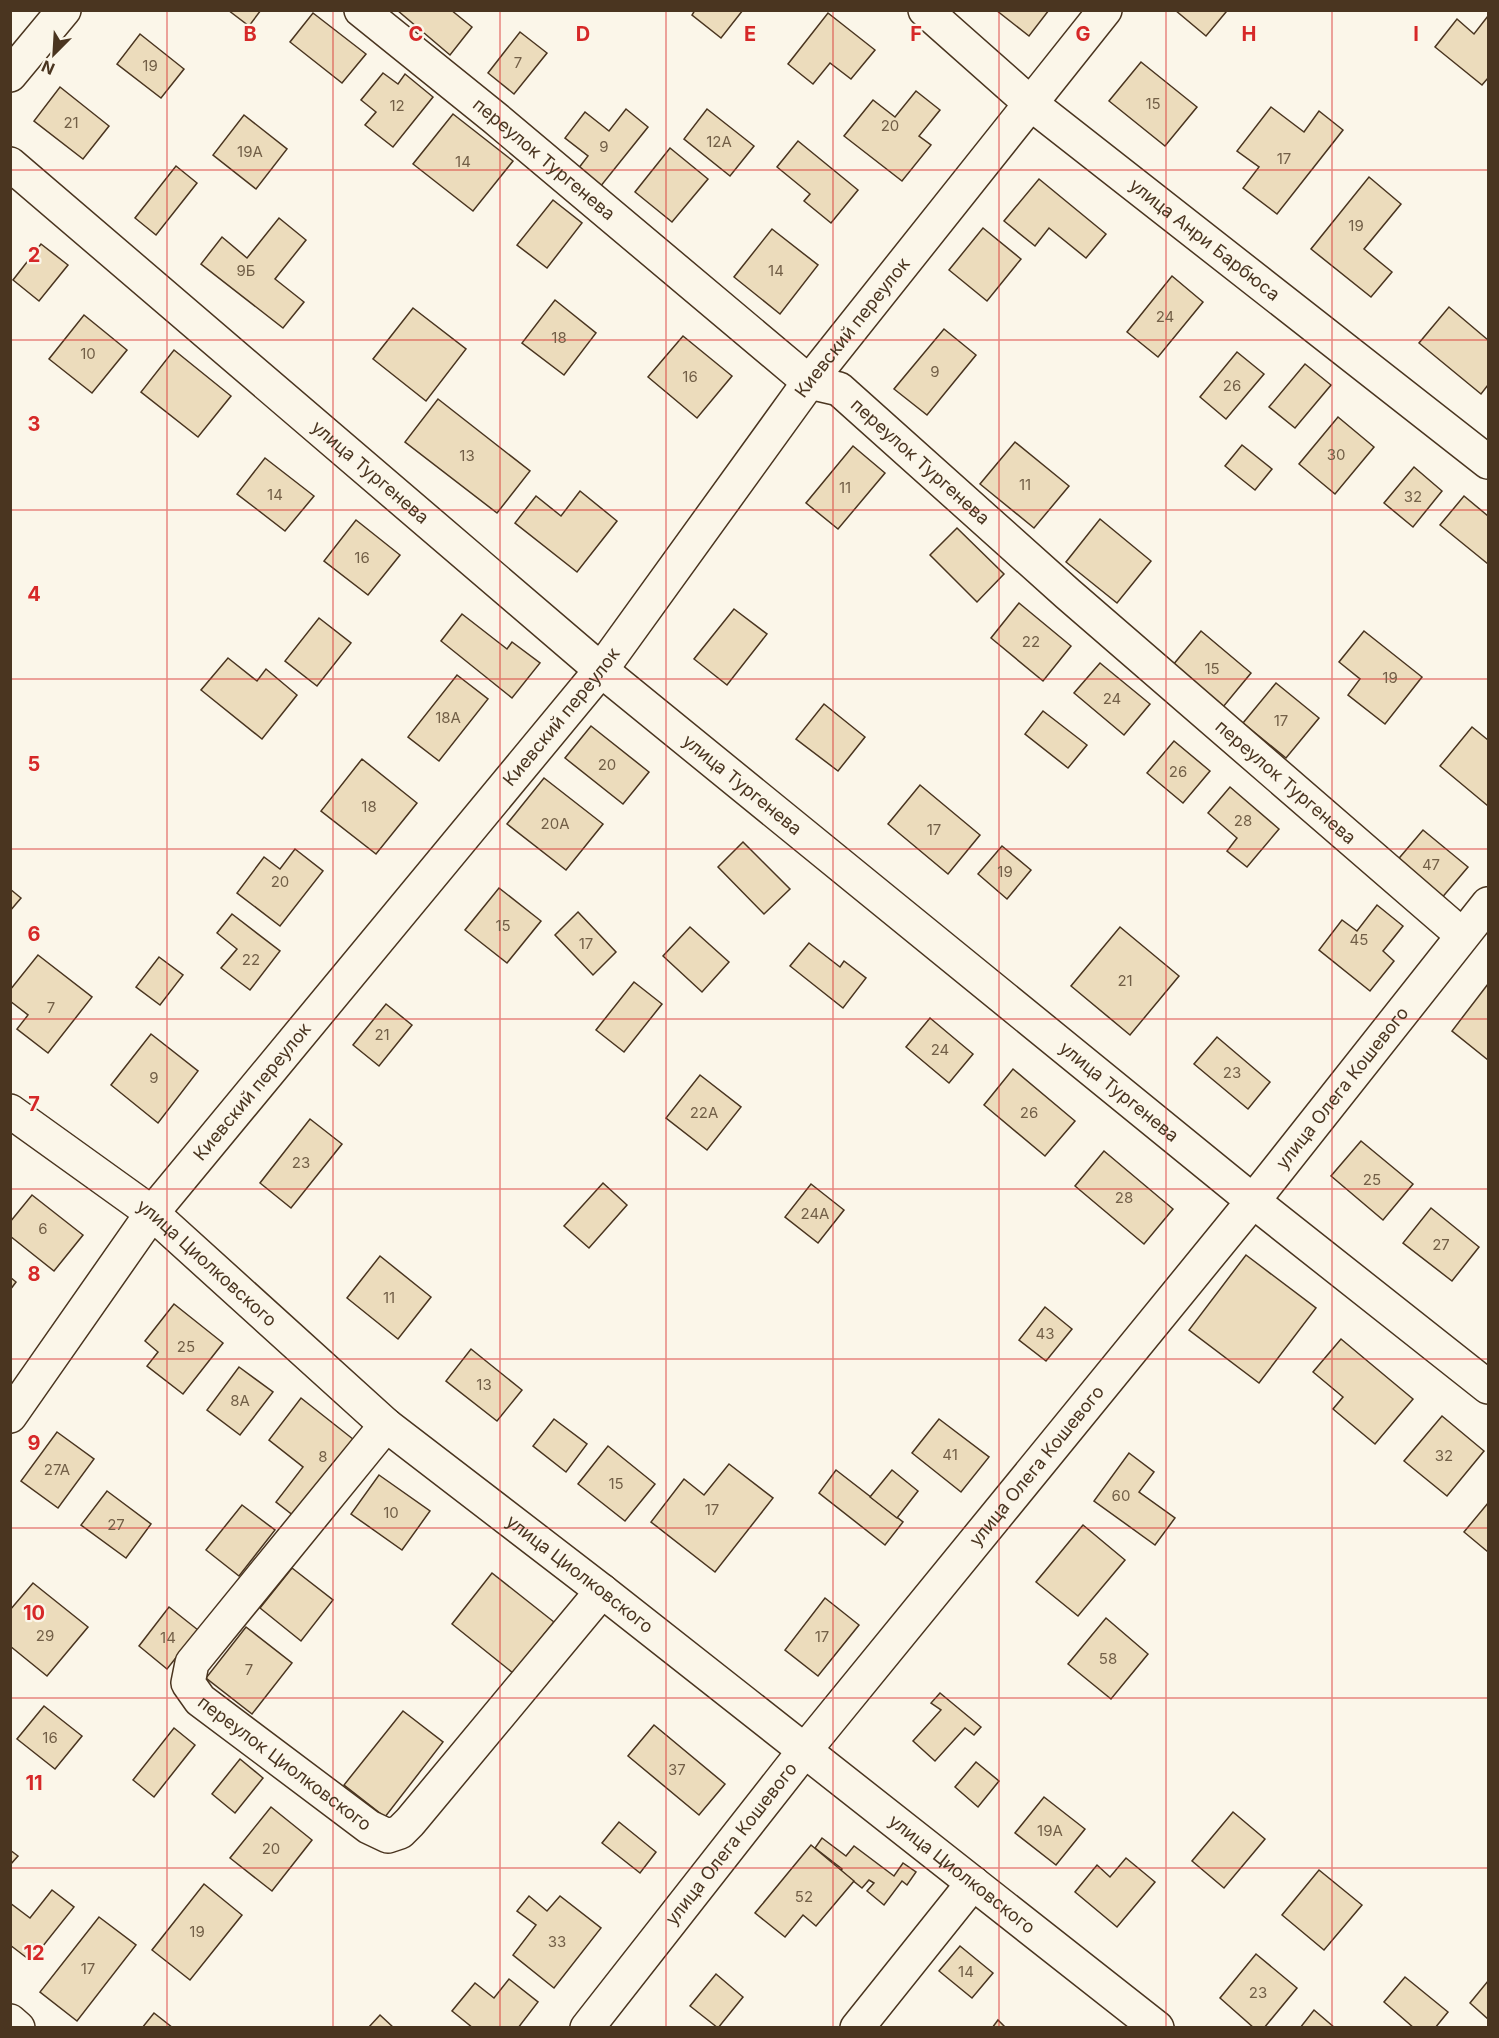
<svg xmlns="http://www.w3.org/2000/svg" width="1499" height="2038" font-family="Inter,sans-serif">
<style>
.building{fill:#ecdcbc;stroke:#4a3520;stroke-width:1.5}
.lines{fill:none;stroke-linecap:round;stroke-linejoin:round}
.minor-casing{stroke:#4a3520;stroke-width:36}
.minor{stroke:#fbf6e9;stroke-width:33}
.grid{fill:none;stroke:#d62828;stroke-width:1.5;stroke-opacity:0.55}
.labels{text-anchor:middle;stroke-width:4.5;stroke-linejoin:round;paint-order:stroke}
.number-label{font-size:15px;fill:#725f47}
.street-label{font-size:18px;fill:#4a3520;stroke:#fbf6e9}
.grid-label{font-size:20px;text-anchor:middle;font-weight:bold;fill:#d62828;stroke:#fbf6e9;stroke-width:4.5;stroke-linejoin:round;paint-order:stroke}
</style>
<rect width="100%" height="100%" fill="#fbf6e9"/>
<g class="building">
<path d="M228 10H261L249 26Z"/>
<path d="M397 10H451L472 27 450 55Z"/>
<path d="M695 10H743L721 38 692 15Z"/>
<path d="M996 10H1049L1029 36Z"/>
<path d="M1175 10H1224L1226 12 1206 36Z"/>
<path d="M313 13 366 54 342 83 290 42Z"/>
<path d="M828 13 875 50 851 79 830 63 813 84 788 64Z"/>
<path d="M1488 16V78L1482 85 1435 47 1457 19 1474 34Z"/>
<path d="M520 32 547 53 514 94 488 73Z"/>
<path d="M140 34 184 69 161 98 117 64Z"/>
<path d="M1141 62 1197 107 1165 146 1109 101Z"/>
<path d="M383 73 398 84 405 74 433 97 393 147 365 125 376 112 361 100Z"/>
<path d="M60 87 109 126 83 159 34 121Z"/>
<path d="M916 91 940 110 919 136 931 145 902 181 844 136 873 100 895 117Z"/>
<path d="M1271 107 1304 132 1319 111 1343 130 1277 214 1243 188 1259 167 1237 151Z"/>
<path d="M626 109 648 127 600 187 578 169 588 156 565 138 585 112 609 131Z"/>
<path d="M707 109 754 146 730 176 684 139Z"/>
<path d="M453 114 513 161 473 211 413 164Z"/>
<path d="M244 115 287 149 256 189 213 155Z"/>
<path d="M798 141 858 190 831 223 804 201 810 194 777 167Z"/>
<path d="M670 148 708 179 672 222 635 192Z"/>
<path d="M176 166 197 183 156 235 135 218Z"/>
<path d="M1369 177 1401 204 1364 249 1392 272 1371 297 1311 249Z"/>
<path d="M1039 179 1106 234 1086 258 1049 228 1035 246 1004 221Z"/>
<path d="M553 200 582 223 547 268 517 245Z"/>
<path d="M279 218 306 240 275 279 304 302 283 328 201 264 222 237 247 258Z"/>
<path d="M983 228 1021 259 987 301 949 270Z"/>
<path d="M772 229 818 265 780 314 734 277Z"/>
<path d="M41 244 68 265 39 301 13 280Z"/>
<path d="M1172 276 1203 302 1158 357 1127 332Z"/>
<path d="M555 300 596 333 564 375 522 343Z"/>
<path d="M1449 307 1488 340V385L1481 394 1419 343Z"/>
<path d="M413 308 466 349 426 401 373 359Z"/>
<path d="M84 315 127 350 92 393 49 359Z"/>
<path d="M944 329 976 355 927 415 894 389Z"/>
<path d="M683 336 732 376 697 418 648 377Z"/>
<path d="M174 350 231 396 198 437 141 392Z"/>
<path d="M1237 352 1264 374 1226 419 1200 397Z"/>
<path d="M1305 364 1331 385 1295 428 1269 407Z"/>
<path d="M438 399 530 471 497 513 405 442Z"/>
<path d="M1338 417 1374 447 1335 494 1299 464Z"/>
<path d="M1015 442 1069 486 1034 528 980 484Z"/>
<path d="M1242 445 1272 469 1255 490 1225 466Z"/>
<path d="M853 446 885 473 838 529 806 503Z"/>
<path d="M265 458 314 496 285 531 237 494Z"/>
<path d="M1414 467 1442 491 1413 527 1384 503Z"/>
<path d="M580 491 617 521 577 572 515 523 536 496 561 516Z"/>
<path d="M1464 496 1488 516V564L1440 525Z"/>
<path d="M1100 519 1151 561 1117 603 1066 562Z"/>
<path d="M356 520 400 555 368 595 324 561Z"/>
<path d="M957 528 1004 574 977 602 930 555Z"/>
<path d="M1019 603 1071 646 1043 681 991 638Z"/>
<path d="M734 609 767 634 727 685 694 659Z"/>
<path d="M462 614 507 649 512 642 540 663 512 698 441 641Z"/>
<path d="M319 618 351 643 317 686 285 661Z"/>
<path d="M1201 631 1251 673 1223 707 1173 665Z"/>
<path d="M1364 631 1422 677 1385 724 1348 695 1360 679 1339 662Z"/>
<path d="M228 658 257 681 266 669 297 695 262 739 201 690Z"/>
<path d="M1100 663 1150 704 1124 735 1074 693Z"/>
<path d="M457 675 488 699 439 761 408 737Z"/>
<path d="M1276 683 1319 718 1286 758 1243 723Z"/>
<path d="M824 704 865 737 838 771 796 739Z"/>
<path d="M1043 711 1087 745 1068 768 1025 734Z"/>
<path d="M591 726 649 772 623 804 565 758Z"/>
<path d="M1472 727 1488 740V806L1440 766Z"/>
<path d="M1174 741 1210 771 1183 803 1147 773Z"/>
<path d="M362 759 417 803 376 854 321 811Z"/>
<path d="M544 778 603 824 566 870 507 824Z"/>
<path d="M920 785 980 835 948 874 888 824Z"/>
<path d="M1230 787 1279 829 1247 867 1227 851 1237 838 1208 813Z"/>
<path d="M1423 830 1468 867 1440 900 1395 863Z"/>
<path d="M743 842 790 889 764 914 718 867Z"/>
<path d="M1002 846 1031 870 1007 899 978 874Z"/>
<path d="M295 849 323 871 280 926 237 893 264 857 280 869Z"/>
<path d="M499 888 541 921 507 963 465 930Z"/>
<path d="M10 889 21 898 10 911Z"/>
<path d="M1377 905 1403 926 1383 951 1394 961 1370 991 1319 950 1342 920 1357 931Z"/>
<path d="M578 912 616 952 593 975 555 935Z"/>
<path d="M232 914 280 951 250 990 221 968 237 949 217 933Z"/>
<path d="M690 927 729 962 702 992 663 956Z"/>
<path d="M1120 927 1179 976 1130 1035 1071 986Z"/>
<path d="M809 943 840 967 844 961 866 978 843 1008 790 966Z"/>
<path d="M38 955 92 997 48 1053 17 1029 28 1015 10 1001V990Z"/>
<path d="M159 957 183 975 160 1005 136 987Z"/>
<path d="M634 982 662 1004 624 1052 596 1030Z"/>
<path d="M1488 984V1060L1452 1031Z"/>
<path d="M386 1004 412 1025 379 1066 353 1045Z"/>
<path d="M930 1018 973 1054 949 1083 906 1047Z"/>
<path d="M151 1034 198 1071 158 1123 111 1085Z"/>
<path d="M1217 1037 1270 1082 1248 1109 1194 1064Z"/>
<path d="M1013 1069 1075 1121 1045 1156 984 1105Z"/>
<path d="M700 1075 741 1107 707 1150 666 1118Z"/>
<path d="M310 1119 342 1144 291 1208 260 1183Z"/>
<path d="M1361 1141 1413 1184 1383 1220 1331 1176Z"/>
<path d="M1104 1151 1173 1209 1144 1244 1075 1186Z"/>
<path d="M603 1183 627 1205 589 1248 564 1226Z"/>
<path d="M811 1184 844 1210 818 1243 785 1217Z"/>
<path d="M32 1195 83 1235 54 1271 10 1236V1222Z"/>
<path d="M1431 1208 1479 1247 1452 1281 1403 1243Z"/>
<path d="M1246 1255 1316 1308 1259 1383 1189 1330Z"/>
<path d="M380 1256 431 1297 398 1339 347 1298Z"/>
<path d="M10 1277 16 1282 10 1290Z"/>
<path d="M174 1304 223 1343 183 1394 147 1366 158 1352 145 1341Z"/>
<path d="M1045 1307 1072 1329 1046 1361 1019 1340Z"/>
<path d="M1341 1339 1413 1399 1375 1444 1333 1409 1343 1397 1313 1372Z"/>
<path d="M471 1349 522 1390 497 1421 446 1381Z"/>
<path d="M239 1367 273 1392 240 1435 207 1410Z"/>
<path d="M301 1398 363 1447 303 1523 276 1502 303 1467 269 1440Z"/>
<path d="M1442 1416 1484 1451 1447 1496 1404 1461Z"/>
<path d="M554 1419 587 1444 566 1472 533 1446Z"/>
<path d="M939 1419 989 1457 961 1492 912 1453Z"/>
<path d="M57 1432 94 1459 58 1508 21 1481Z"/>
<path d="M608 1446 655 1484 625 1521 578 1484Z"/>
<path d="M1129 1453 1154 1472 1139 1492 1175 1518 1155 1545 1094 1501Z"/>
<path d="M729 1464 773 1498 715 1572 651 1522 684 1479 704 1495Z"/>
<path d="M836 1470 903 1522 885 1545 819 1493Z"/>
<path d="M892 1470 918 1491 897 1518 870 1497Z"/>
<path d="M379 1475 430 1511 402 1550 351 1514Z"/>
<path d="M107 1491 151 1524 126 1558 81 1525Z"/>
<path d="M1488 1503V1552L1464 1532Z"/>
<path d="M242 1505 275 1530 239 1576 206 1550Z"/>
<path d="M1083 1525 1125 1560 1078 1616 1036 1582Z"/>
<path d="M292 1568 333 1600 301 1641 260 1608Z"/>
<path d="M492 1573 554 1622 513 1673 452 1624Z"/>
<path d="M33 1583 88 1627 47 1676 10 1646V1610Z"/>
<path d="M825 1598 859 1625 818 1676 785 1650Z"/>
<path d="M169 1607 198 1630 167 1669 139 1646Z"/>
<path d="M1106 1618 1148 1654 1111 1699 1068 1664Z"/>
<path d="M246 1627 292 1663 252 1714 206 1678Z"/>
<path d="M940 1693 981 1727 974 1735 965 1728 935 1761 913 1741 941 1710 931 1703Z"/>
<path d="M44 1706 82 1736 55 1769 17 1739Z"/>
<path d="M403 1711 443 1742 385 1817 344 1785Z"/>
<path d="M654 1725 725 1784 699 1815 628 1756Z"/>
<path d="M174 1728 195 1745 154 1797 133 1780Z"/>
<path d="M240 1759 263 1778 235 1813 212 1794Z"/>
<path d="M976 1762 999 1781 978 1807 955 1787Z"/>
<path d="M1044 1797 1085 1829 1056 1865 1015 1833Z"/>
<path d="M271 1807 312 1840 272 1891 230 1858Z"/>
<path d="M1233 1812 1265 1839 1224 1888 1192 1861Z"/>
<path d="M619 1822 656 1852 640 1873 602 1843Z"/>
<path d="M822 1838 846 1856 854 1846 894 1876 903 1863 916 1872 907 1885 902 1881 884 1905 867 1891 874 1883 869 1880 862 1888 841 1871 842 1869 815 1848Z"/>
<path d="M811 1845 854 1881 816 1926 803 1915 785 1937 755 1913Z"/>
<path d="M10 1850 18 1856 10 1865Z"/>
<path d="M1126 1858 1155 1882 1117 1927 1075 1892 1097 1865 1110 1877Z"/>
<path d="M1319 1870 1362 1905 1324 1950 1282 1915Z"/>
<path d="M204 1884 242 1915 190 1980 152 1950Z"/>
<path d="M52 1890 74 1907 31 1961 10 1945V1903L30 1918Z"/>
<path d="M529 1896 547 1911 560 1896 601 1928 554 1988 513 1955 536 1925 517 1911Z"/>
<path d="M99 1917 136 1945 77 2021 40 1992Z"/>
<path d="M960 1946 993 1973 972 1998 939 1971Z"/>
<path d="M1256 1954 1297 1988 1264 2028H1254L1220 1998Z"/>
<path d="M716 1974 743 1997 718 2028 690 2006Z"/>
<path d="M1405 1977 1448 2012 1435 2028H1414L1384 2002Z"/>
<path d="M509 1979 538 2002 518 2028H473L452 2011 475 1983 494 1998Z"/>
<path d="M1488 1981V2019L1470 2003Z"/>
<path d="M1314 2010 1335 2028H1300Z"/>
<path d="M154 2013 173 2028H142Z"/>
<path d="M380 2015 394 2028H368Z"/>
<path d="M998 2020 1006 2028H992Z"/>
</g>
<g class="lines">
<g class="minor-casing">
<g id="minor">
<path id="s1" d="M361 10 495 118 809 382 839 389 1068 594 1462 935"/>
<path id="s2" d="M925 10 1030 103 1488 462"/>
<path d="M10 75 64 10"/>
<path id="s3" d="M10 164 601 670 1253 1201 1488 1387"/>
<path id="s4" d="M10 1111 152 1213 386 1425 602 1591 1157 2028"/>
<path id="s5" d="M10 1416 152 1213 601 670 809 382 1105 10"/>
<path id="s6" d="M386 1425 192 1663 188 1683 200 1700 369 1827 388 1836 400 1832 410 1822 602 1591"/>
<path d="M10 2021 18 2028"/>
<path id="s7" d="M587 2028 805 1750 1253 1201 1488 904"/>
<path d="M857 2028 973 1883"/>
</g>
</g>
<use href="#minor" class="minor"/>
</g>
<path class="grid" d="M167 10V2028M333 10V2028M500 10V2028M666 10V2028M833 10V2028M999 10V2028M1166 10V2028M1332 10V2028M10 170H1488M10 340H1488M10 510H1488M10 679H1488M10 849H1488M10 1019H1488M10 1189H1488M10 1359H1488M10 1528H1488M10 1698H1488M10 1868H1488"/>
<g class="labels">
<g class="number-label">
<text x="518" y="68">7</text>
<text x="150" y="71">19</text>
<text x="1153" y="109">15</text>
<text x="397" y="111">12</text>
<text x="71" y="128">21</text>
<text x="890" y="131">20</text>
<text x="719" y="147">12А</text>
<text x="604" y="152">9</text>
<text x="250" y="157">19А</text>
<text x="1284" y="164">17</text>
<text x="463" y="167">14</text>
<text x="1356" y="231">19</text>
<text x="246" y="276">9Б</text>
<text x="776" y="276">14</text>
<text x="1165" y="322">24</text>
<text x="559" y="343">18</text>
<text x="88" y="359">10</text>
<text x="935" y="377">9</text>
<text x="690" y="382">16</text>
<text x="1232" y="391">26</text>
<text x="1336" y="460">30</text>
<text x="467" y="461">13</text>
<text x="1025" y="490">11</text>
<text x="845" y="493">11</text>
<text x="275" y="500">14</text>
<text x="1413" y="502">32</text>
<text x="362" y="563">16</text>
<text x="1031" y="647">22</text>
<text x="1212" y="674">15</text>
<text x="1390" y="683">19</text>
<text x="1112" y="704">24</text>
<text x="448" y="723">18А</text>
<text x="1281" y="726">17</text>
<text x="607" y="770">20</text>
<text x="1178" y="777">26</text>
<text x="369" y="812">18</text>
<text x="1243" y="826">28</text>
<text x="555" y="829">20А</text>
<text x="934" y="835">17</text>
<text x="1431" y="870">47</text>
<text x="1005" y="877">19</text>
<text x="280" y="887">20</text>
<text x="503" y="931">15</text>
<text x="1359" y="945">45</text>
<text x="586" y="949">17</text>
<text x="251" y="965">22</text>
<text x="1125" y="986">21</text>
<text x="51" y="1013">7</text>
<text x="382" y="1040">21</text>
<text x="940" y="1055">24</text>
<text x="1232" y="1078">23</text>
<text x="154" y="1083">9</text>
<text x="704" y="1118">22А</text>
<text x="1029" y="1118">26</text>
<text x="301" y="1168">23</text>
<text x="1372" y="1185">25</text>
<text x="1124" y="1203">28</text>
<text x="815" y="1219">24А</text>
<text x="43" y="1234">6</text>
<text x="1441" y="1250">27</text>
<text x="389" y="1303">11</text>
<text x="1045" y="1339">43</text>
<text x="186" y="1352">25</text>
<text x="484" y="1390">13</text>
<text x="240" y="1406">8А</text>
<text x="950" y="1460">41</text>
<text x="1444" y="1461">32</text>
<text x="323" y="1462">8</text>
<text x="57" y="1475">27А</text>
<text x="616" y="1489">15</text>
<text x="1121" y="1501">60</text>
<text x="712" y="1515">17</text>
<text x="391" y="1518">10</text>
<text x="116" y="1530">27</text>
<text x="45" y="1641">29</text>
<text x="822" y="1642">17</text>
<text x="168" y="1643">14</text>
<text x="1108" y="1664">58</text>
<text x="249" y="1675">7</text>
<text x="50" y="1743">16</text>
<text x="677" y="1775">37</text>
<text x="1050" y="1836">19А</text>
<text x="271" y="1854">20</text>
<text x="804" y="1902">52</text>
<text x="197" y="1937">19</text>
<text x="557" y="1947">33</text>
<text x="88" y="1974">17</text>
<text x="966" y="1977">14</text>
<text x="1258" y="1998">23</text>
</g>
<g class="street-label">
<text dy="6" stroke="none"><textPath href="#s1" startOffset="236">переулок Тургенева</textPath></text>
<text dy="6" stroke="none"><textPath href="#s2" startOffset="362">улица Анри Барбюса</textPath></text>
<text dy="6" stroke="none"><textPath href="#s5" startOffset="1377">Киевский переулок</textPath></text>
<text dy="6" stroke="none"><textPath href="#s1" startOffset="722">переулок Тургенева</textPath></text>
<text dy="6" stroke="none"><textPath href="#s3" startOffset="474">улица Тургенева</textPath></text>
<text dy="6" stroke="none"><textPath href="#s5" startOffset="891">Киевский переулок</textPath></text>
<text dy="6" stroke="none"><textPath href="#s1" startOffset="1208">переулок Тургенева</textPath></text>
<text dy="6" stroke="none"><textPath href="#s3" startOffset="960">улица Тургенева</textPath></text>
<text dy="6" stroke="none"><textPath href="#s7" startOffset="1206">улица Олега Кошевого</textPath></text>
<text dy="6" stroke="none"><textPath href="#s5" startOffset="405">Киевский переулок</textPath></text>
<text dy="6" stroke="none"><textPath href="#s3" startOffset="1446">улица Тургенева</textPath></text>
<text dy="6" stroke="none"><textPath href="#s4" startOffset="249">улица Циолковского</textPath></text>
<text dy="6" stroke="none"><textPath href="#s7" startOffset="720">улица Олега Кошевого</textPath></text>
<text dy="6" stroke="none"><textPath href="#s4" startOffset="735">улица Циолковского</textPath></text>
<text dy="6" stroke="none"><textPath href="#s6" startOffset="454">переулок Циолковского</textPath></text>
<text dy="6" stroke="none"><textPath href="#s7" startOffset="234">улица Олега Кошевого</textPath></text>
<text dy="6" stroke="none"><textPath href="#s4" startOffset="1221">улица Циолковского</textPath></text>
</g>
</g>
<g class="grid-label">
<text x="250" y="41">B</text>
<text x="416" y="41">C</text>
<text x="583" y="41">D</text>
<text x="750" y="41">E</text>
<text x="916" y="41">F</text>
<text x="1083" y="41">G</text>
<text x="1249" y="41">H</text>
<text x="1416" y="41">I</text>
<text x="34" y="262">2</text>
<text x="34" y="431">3</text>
<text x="34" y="601">4</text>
<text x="34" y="771">5</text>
<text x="34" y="941">6</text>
<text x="34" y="1111">7</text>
<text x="34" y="1281">8</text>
<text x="34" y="1450">9</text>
<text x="34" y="1620">10</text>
<text x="34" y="1790">11</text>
<text x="34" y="1960">12</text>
</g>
<rect width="1499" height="2038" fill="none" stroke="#4a3520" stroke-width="24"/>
<g transform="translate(54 54) rotate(204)" stroke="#fbf6e9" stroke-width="4.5" paint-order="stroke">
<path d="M0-4.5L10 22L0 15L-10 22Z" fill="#4a3520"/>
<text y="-9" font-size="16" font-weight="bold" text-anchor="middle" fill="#4a3520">N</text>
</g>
</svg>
